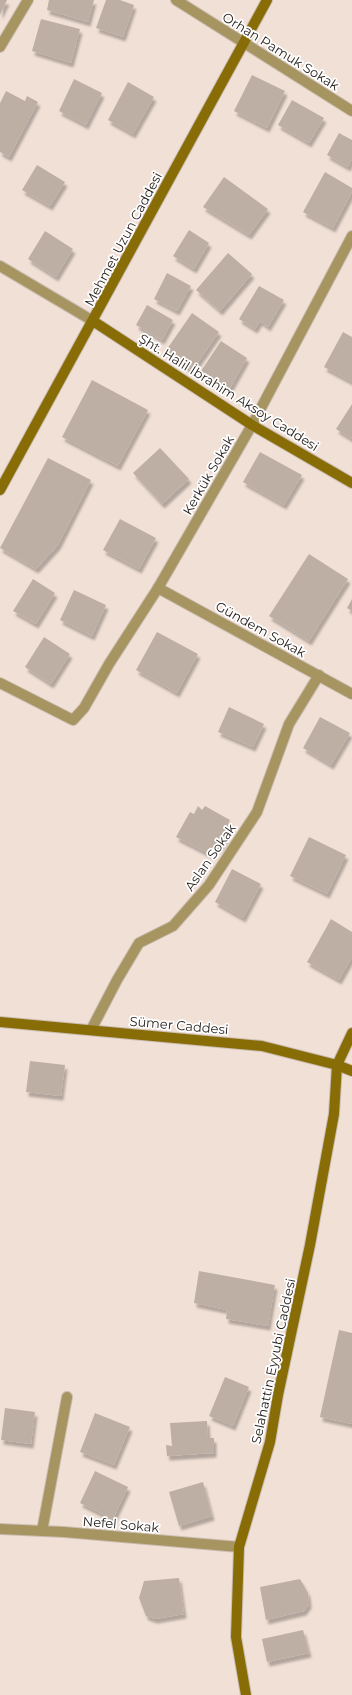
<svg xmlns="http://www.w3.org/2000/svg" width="352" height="1695" font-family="Montserrat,sans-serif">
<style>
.building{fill:#beafa4;filter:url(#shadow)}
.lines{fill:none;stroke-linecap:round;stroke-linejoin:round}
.street-casing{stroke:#ccbdb3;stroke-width:12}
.secondary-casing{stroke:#ccbdb3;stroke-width:12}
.street{stroke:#a69561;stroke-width:10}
.secondary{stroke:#886d07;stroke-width:10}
.labels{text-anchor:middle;stroke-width:3.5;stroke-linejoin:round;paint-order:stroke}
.street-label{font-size:13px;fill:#221c18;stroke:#fff}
</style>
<defs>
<filter id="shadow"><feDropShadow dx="2.5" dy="4.5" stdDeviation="1" flood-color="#0004"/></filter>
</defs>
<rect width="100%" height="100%" fill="#f1e0d5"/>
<g class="building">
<path d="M0 0H7L0 15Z"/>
<path d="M49 0H94L88 22 47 10Z"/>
<path d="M106 0H120L134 5 123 37 96 28Z"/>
<path d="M41 19 80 29 71 63 32 51Z"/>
<path d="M252 75 285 91 267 128 234 111Z"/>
<path d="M74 79 102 93 86 125 59 111Z"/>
<path d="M128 82 154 97 133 134 108 120Z"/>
<path d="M6 91 25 101 27 96 38 102 9 157 0 152V103Z"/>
<path d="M292 100 324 118 309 143 278 125Z"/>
<path d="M339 133 352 140V159L348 167 327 155Z"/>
<path d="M37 165 65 182 50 206 22 190Z"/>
<path d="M325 172 352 188V192L333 228 303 212Z"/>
<path d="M224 177 268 209 249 235 203 207Z"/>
<path d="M189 230 209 243 194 269 173 256Z"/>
<path d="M45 231 73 249 56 277 28 259Z"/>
<path d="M228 253 252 274 220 311 196 290Z"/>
<path d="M167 273 191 286 177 311 154 299Z"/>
<path d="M259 286 284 300 268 327 260 321 255 329 239 319Z"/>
<path d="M147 305 173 320 162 340 136 325Z"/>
<path d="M192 313 219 332 192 371 165 352Z"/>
<path d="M343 332 352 337V382L324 367Z"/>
<path d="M221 341 247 358 229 390 201 371Z"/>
<path d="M92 380 148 410 118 466 62 437Z"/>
<path d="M352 404V439L336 429Z"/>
<path d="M160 448 189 479 162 504 133 473Z"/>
<path d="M260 452 302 475 284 505 243 482Z"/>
<path d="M48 458 91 480 58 545 36 569 0 548Z"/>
<path d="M120 519 156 538 139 569 103 550Z"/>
<path d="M309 554 348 579 309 641 269 616Z"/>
<path d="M33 579 55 593 36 624 13 611Z"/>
<path d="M74 590 106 605 92 636 60 620Z"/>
<path d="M352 599V611L347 608Z"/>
<path d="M157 632 198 654 177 693 136 670Z"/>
<path d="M44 637 70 654 51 684 25 667Z"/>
<path d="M229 707 264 724 253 747 218 732Z"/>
<path d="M320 717 350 733 331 765 303 748Z"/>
<path d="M198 806 202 810 205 806 230 820 224 832 227 834 223 843 218 848 215 847 214 851 211 855 176 837 190 812 194 814Z"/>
<path d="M309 837 346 855 327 894 290 876Z"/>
<path d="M232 869 261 884 243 918 215 902Z"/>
<path d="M331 919 352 932V957L339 980 307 962Z"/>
<path d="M30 1061 65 1065 61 1096 26 1092Z"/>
<path d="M199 1271 275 1285 268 1326 226 1319 227 1310 194 1303Z"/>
<path d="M339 1330 352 1333V1424L320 1417Z"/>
<path d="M225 1377 249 1387 233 1426 209 1416Z"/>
<path d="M5 1408 35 1412 31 1444 1 1440Z"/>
<path d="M95 1413 130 1427 114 1465 80 1452Z"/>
<path d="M207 1421 208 1438H214V1453L167 1456 166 1445 172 1446 170 1423Z"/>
<path d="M95 1471 128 1487 113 1519 80 1503Z"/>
<path d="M203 1482 212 1516 179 1526 169 1492Z"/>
<path d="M179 1578 184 1614 155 1619 146 1616 139 1598 144 1581Z"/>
<path d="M300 1579 308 1593 309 1604 304 1611 266 1620 260 1587Z"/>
<path d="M303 1630 309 1653 267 1662 262 1639Z"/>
</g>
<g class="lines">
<g class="street-casing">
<g id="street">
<path d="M176 0 352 111"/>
<path d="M0 47 28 0"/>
<path d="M0 266 93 321"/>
<path d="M158 588 352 694"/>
<path d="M0 683 73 720 84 708 109 664 158 588 252 425 352 236"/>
<path d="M91 1030 117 980 139 943 173 926 209 885 257 812 289 724 319 675"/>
<path d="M0 1529 64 1532 239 1547"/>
<path d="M42 1531 67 1397"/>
</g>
</g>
<g class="secondary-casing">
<g id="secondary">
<path d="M93 321 252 425 352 483"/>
<path d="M0 490 267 0"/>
<path d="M0 1022 262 1046 337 1065 352 1071"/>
<path d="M246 1695 236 1637 239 1547 270 1442 278 1395 310 1245 334 1114 337 1065 352 1033"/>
</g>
</g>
<use href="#street" class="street"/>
<use href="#secondary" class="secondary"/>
</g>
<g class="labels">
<g class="street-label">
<text transform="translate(281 51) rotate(32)" y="5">Orhan Pamuk Sokak</text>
<text transform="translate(123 239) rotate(-62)" y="5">Mehmet Uzun Caddesi</text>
<text transform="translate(229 392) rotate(32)" y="5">Şht. Halil İbrahim Aksoy Caddesi</text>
<text transform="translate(208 475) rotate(-60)" y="5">Kerkük Sokak</text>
<text transform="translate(261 629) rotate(29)" y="5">Gündem Sokak</text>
<text transform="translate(210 857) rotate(-55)" y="5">Aslan Sokak</text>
<text transform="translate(179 1025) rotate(5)" y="5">Sümer Caddesi</text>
<text transform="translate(273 1361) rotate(-78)" y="5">Selahattin Eyyubi Caddesi</text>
<text transform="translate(121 1524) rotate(5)" y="5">Nefel Sokak</text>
</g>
</g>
</svg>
